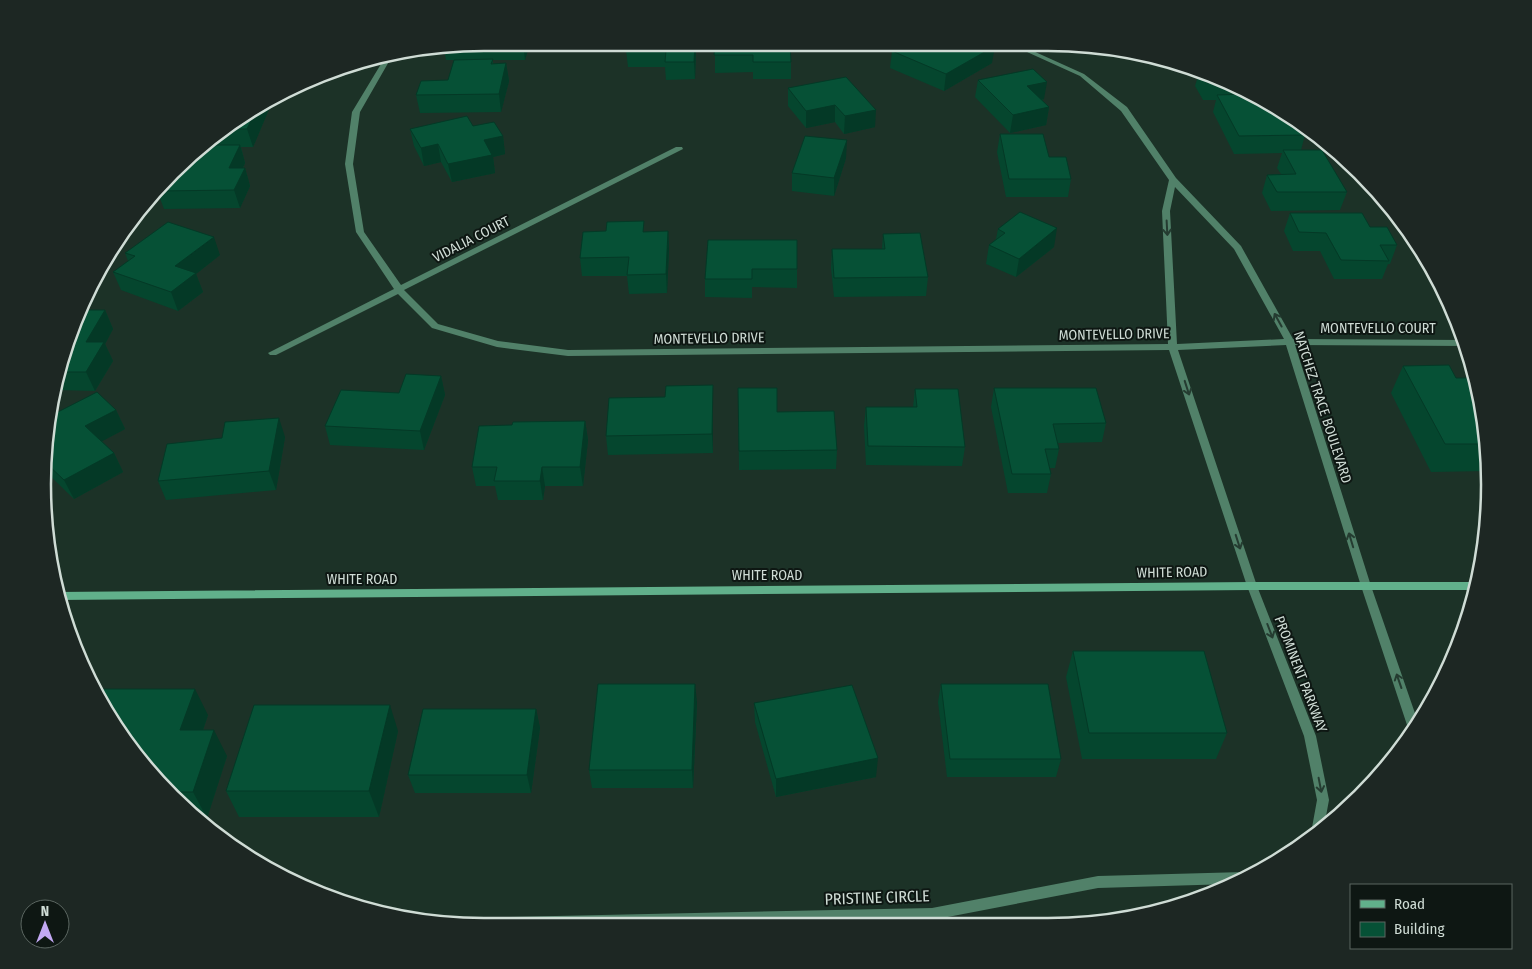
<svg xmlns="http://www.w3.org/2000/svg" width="1532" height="969" font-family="'Fira Sans Condensed',sans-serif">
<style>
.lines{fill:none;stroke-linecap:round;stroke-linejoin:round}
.street{fill:#518169;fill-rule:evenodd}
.secondary{fill:#61b08b;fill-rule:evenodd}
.wall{fill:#05462e}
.shaded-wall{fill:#043926}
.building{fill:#065136;stroke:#043926}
.oneway{stroke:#253c31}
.labels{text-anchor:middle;stroke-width:4;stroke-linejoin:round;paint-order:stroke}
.street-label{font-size:14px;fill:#cfdcd5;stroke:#0e1713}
.near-street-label{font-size:16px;fill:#cfdcd5;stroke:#0e1713}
.rim{fill:none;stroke:#cfdcd5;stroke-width:2.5}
</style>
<rect width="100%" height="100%" fill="#1c3227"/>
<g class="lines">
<g class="street">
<path d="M1014 46H1022L1084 74 1127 107 1176 178 1241 246 1293 339 1465 340 1466 346 1295 345 1371 586 1418 722 1412 732 1408 728 1361 586 1286 345 1178 350 1257 586 1316 736 1329 800 1324 827 1312 836 1311 833 1317 800 1304 736 1247 586 1169 350 568 356 497 347 432 328 398 294 276 355H270L268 353 394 289 356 232 345 164 352 112 384 59 391 58 360 112 353 164 364 232 401 285 676 147H682L683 149 404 290 438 324 498 341 568 350 1168 344 1162 211 1169 180 1121 111 1080 76ZM1175 187 1234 249 1284 339 1177 344 1170 211Z"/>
<path d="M1244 872 1249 876 1231 884 1098 888 932 920 746 924 502 923 504 919 509 917 932 908 1098 876Z"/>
</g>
<path class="secondary" d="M1252 582H1477L1476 590H1252L58 600 57 592Z"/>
</g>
<g class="wall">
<path d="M484 42 530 43 525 60H493V64L506 63 509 81 501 112 420 113 416 95 448 80 454 60H446L444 49Z"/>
<path d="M715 44 791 62V79H753V72L715 73Z"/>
<path d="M827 45H855L842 51Z"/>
<path d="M696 49 695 79 666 80 665 67H628L626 50Z"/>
<path d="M892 51 992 63 944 91 890 68Z"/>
<path d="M1198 71 1216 76 1263 103 1265 105 1305 135 1301 150 1347 192 1340 210 1271 211 1262 193 1267 175 1281 174 1277 168 1282 153 1234 154 1213 112 1216 100H1203L1195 86 1199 73Z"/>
<path d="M846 77 875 127 844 134 835 122 806 128 788 106V88Z"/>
<path d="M978 80 1044 99 1042 100 1049 107 1046 125 1010 133 975 97Z"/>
<path d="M299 87 296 94H286Z"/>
<path d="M268 103 269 109 253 147H241L245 163 243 168H245L250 186 240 208 164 209 158 193 239 117Z"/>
<path d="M473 126 503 136 505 154 493 157 495 173 452 182 441 162 424 166 414 146 410 129Z"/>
<path d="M1000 134 1049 157 1071 179 1068 197H1006L997 152Z"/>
<path d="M846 158 834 196 792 191V173Z"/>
<path d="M1290 213 1370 227 1397 245 1390 264H1388L1382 279H1334L1320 251H1293L1284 231Z"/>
<path d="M998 229 1054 247 1016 277 986 264 989 245 996 239Z"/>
<path d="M668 231 669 249 667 293 629 294 627 276H582L580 258 645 232Z"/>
<path d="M883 234 928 277 926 296 834 297 831 268 832 249H882Z"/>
<path d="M797 240V288L752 287V298L705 297V279Z"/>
<path d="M125 253 220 255 196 274 203 292 178 311 121 290 113 272 128 261Z"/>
<path d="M105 310 113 329 105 344 113 361 95 391 58 390 66 342Z"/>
<path d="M1403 366 1456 378 1486 427 1487 471 1431 472 1391 393Z"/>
<path d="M441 376 445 395 424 450 330 445 325 426Z"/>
<path d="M738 388 777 412 837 450 836 469 739 470Z"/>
<path d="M994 388 1106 423 1102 442 1058 443 1059 449 1055 468H1049L1051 474 1047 493H1008L991 407Z"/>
<path d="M915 389 965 447 962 466 866 465 864 426 866 407H913Z"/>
<path d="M713 404V453L608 455 606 436Z"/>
<path d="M116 410 125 429 102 441 114 453 123 472 74 499 45 471 54 414Z"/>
<path d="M585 421 588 440 583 486H545L543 500H498L495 486H476L472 467 512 425Z"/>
<path d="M285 437 276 490 166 500 158 481Z"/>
<path d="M1073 651 1227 733 1216 759H1082L1066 677Z"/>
<path d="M941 684 1061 759 1056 777H947L938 702Z"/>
<path d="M697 702 693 788H592L589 770Z"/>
<path d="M754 703 876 777 776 797 755 722Z"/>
<path d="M536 709 540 728 531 793H415L408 775Z"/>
<path d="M208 715 203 730 227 756 207 818H199L117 730Z"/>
<path d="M398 731 379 817H239L226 791Z"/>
</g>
<g class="shaded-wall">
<path d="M523 43H530L525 60Z"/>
<path d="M695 44H696V49L695 79 694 62Z"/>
<path d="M842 45H855L842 51Z"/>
<path d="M995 46 992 63 944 91 946 74Z"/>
<path d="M506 63 509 81 501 112 499 94Z"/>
<path d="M1047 82 1044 99 1024 104 1027 86Z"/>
<path d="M299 87 296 94 295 89Z"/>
<path d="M268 103 269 109 253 147 247 129 257 108Z"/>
<path d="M835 105V122L806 128V111Z"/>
<path d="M1049 107 1046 125 1010 133 1013 115Z"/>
<path d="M876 110 875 127 844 134 845 116Z"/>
<path d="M503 136 505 154 493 157 495 173 452 182 448 164 484 140Z"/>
<path d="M847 140 846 158 834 196V178Z"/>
<path d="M438 144 441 162 424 166 421 148Z"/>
<path d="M240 145 245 163 234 186 229 168Z"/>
<path d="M245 168 250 186 240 208 234 190Z"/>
<path d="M1057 228 1054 247 1016 277 1019 259Z"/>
<path d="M668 231 669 249 667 293 666 274Z"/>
<path d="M214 237 220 255 196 274 203 292 178 311 171 292 175 266Z"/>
<path d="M105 310 113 329 105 344 113 361 95 391 86 372V342Z"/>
<path d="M441 376 445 395 424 450 420 431Z"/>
<path d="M713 385V453L712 434Z"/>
<path d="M116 410 125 429 95 445 85 426Z"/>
<path d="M279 418 285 437 276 490 269 471Z"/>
<path d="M585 421 588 440 583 486 580 467Z"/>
<path d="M114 453 123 472 74 499 64 480Z"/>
<path d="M542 467 545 486 543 500 540 481Z"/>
<path d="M695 684 697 702 693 788 692 770Z"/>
<path d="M195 689 208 715 194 756 180 730Z"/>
<path d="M390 705 398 731 379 817 369 791Z"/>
<path d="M536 709 540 728 531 793 527 775Z"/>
<path d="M214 730 227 756 207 818 193 792Z"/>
<path d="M878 758 876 777 776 797V779Z"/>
</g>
<g class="building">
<path d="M484 42 523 43H481Z"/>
<path d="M627 43 695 44 694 62H665L666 50H626Z"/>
<path d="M715 44H790L791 62H753V55H714Z"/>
<path d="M902 45 994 46H995L946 74 892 51Z"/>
<path d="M493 59 491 64 506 63 499 94 416 95 421 81 448 80 454 60Z"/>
<path d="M1033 69 1047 82 1027 86 1049 107 1013 115 978 80Z"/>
<path d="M1201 72 1216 76 1227 82 1207 83Z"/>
<path d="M846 77 876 110 845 116 835 105 806 111 788 88Z"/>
<path d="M1248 94 1263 103 1265 105H1267L1299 124 1305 135 1239 136 1217 95Z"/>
<path d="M257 108 247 129H226L239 117Z"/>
<path d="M467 116 473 126 494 122 503 136 484 140 492 155 448 164 438 144 421 148 410 129Z"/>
<path d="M1000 134H1043L1049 157H1066L1071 179H1009Z"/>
<path d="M805 136 847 140 834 178 792 173Z"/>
<path d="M209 145H240L229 168H245L234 190 160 191Z"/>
<path d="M1283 150H1322L1347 192H1277L1267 175 1296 174Z"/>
<path d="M1020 212 1057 228 1019 259 989 245 1005 233 998 229Z"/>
<path d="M1290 213H1362L1370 227H1387L1397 245H1380L1389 261 1341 260 1326 233 1299 232Z"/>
<path d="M644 221 643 232 668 231 666 274 627 275 629 257 580 258 583 232 606 231 607 222Z"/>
<path d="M168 222 214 237 175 266 196 273 171 292 113 272 135 256 125 253Z"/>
<path d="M920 233 928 277 834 278 832 249H885L883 234Z"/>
<path d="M708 240H797V269H752V279H705Z"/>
<path d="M83 310H105L86 342H104L86 372H61L66 342Z"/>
<path d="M1449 365 1456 378H1474L1486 427V444H1445L1403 366Z"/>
<path d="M406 374 441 376 420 431 325 426 341 390 399 393Z"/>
<path d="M713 385 712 434 606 436 609 398 665 397 666 386Z"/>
<path d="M738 388H777V412L834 411 837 450 739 451Z"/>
<path d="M994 388H1096L1106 423 1053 424 1059 449H1045L1051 474H1012Z"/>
<path d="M915 389H958L965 447 868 446 866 407H917Z"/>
<path d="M97 392 116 410 85 426 114 453 64 480 46 463 54 414Z"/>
<path d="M279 418 269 471 158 481 167 444 222 438 225 422Z"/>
<path d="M585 421 580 467H542L540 481H494L497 467H472L479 426 512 425 513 422Z"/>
<path d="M1073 651H1204L1227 733H1089Z"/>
<path d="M598 684H695L692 770H589Z"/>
<path d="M941 684H1048L1061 759H950Z"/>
<path d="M852 685 878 758 776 779 754 703Z"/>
<path d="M98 689H195L180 730H214L193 792H175L117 730Z"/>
<path d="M254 705H390L369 791H226Z"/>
<path d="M423 709H536L527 775H408Z"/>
</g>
<defs><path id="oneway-shaft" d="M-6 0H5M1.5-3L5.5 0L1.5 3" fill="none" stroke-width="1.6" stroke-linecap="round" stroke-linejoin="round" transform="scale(1.25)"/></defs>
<g class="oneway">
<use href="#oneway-shaft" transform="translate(1167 228) rotate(87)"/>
<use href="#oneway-shaft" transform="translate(1278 320) rotate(-119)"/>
<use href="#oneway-shaft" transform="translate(1187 388) rotate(72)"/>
<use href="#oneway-shaft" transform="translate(1351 540) rotate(-107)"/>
<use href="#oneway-shaft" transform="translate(1238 542) rotate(72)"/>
<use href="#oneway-shaft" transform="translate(1270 631) rotate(69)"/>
<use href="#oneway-shaft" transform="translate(1399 681) rotate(-109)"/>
<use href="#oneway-shaft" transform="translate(1320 785) rotate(79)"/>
</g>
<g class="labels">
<g class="street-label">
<text transform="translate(471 239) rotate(-27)" y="5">VIDALIA COURT</text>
<text x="1378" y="333">MONTEVELLO COURT</text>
<text transform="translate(1114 334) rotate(-1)" y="5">MONTEVELLO DRIVE</text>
<text transform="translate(709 338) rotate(-1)" y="5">MONTEVELLO DRIVE</text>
<text transform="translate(1323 407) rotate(72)" y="5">NATCHEZ TRACE BOULEVARD</text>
<text transform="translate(1172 572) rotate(-1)" y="5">WHITE ROAD</text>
<text x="767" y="580">WHITE ROAD</text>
<text x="362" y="584">WHITE ROAD</text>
<text transform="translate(1301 674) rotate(69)" y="5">PROMINENT PARKWAY</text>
</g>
<g class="near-street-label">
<text transform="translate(877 897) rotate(-2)" y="6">PRISTINE CIRCLE</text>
</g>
</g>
<path d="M0 0H1532V969H0ZM484 51H1048A433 433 0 0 1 1481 484V485A433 433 0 0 1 1048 918H484A433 433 0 0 1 51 485V484A433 433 0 0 1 484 51Z" fill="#1d2723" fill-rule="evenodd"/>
<path class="rim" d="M484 51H1048A433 433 0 0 1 1481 484V485A433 433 0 0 1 1048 918H484A433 433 0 0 1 51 485V484A433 433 0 0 1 484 51Z"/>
<rect x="1350" y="884" width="162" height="65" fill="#0e1713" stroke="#5b6661"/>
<rect x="1360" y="900" width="25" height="8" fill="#61b08b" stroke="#5b6661"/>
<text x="1394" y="909" font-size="15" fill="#cfdcd5">Road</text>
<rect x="1360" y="922" width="25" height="15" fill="#065136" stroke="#5b6661"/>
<text x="1394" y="934" font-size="15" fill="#cfdcd5">Building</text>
<g transform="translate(45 924)"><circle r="24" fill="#0e1713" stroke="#5b6661"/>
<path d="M0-4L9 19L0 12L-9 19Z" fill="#c2a8f2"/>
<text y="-8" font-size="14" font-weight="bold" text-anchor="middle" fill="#cfdcd5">N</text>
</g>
</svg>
